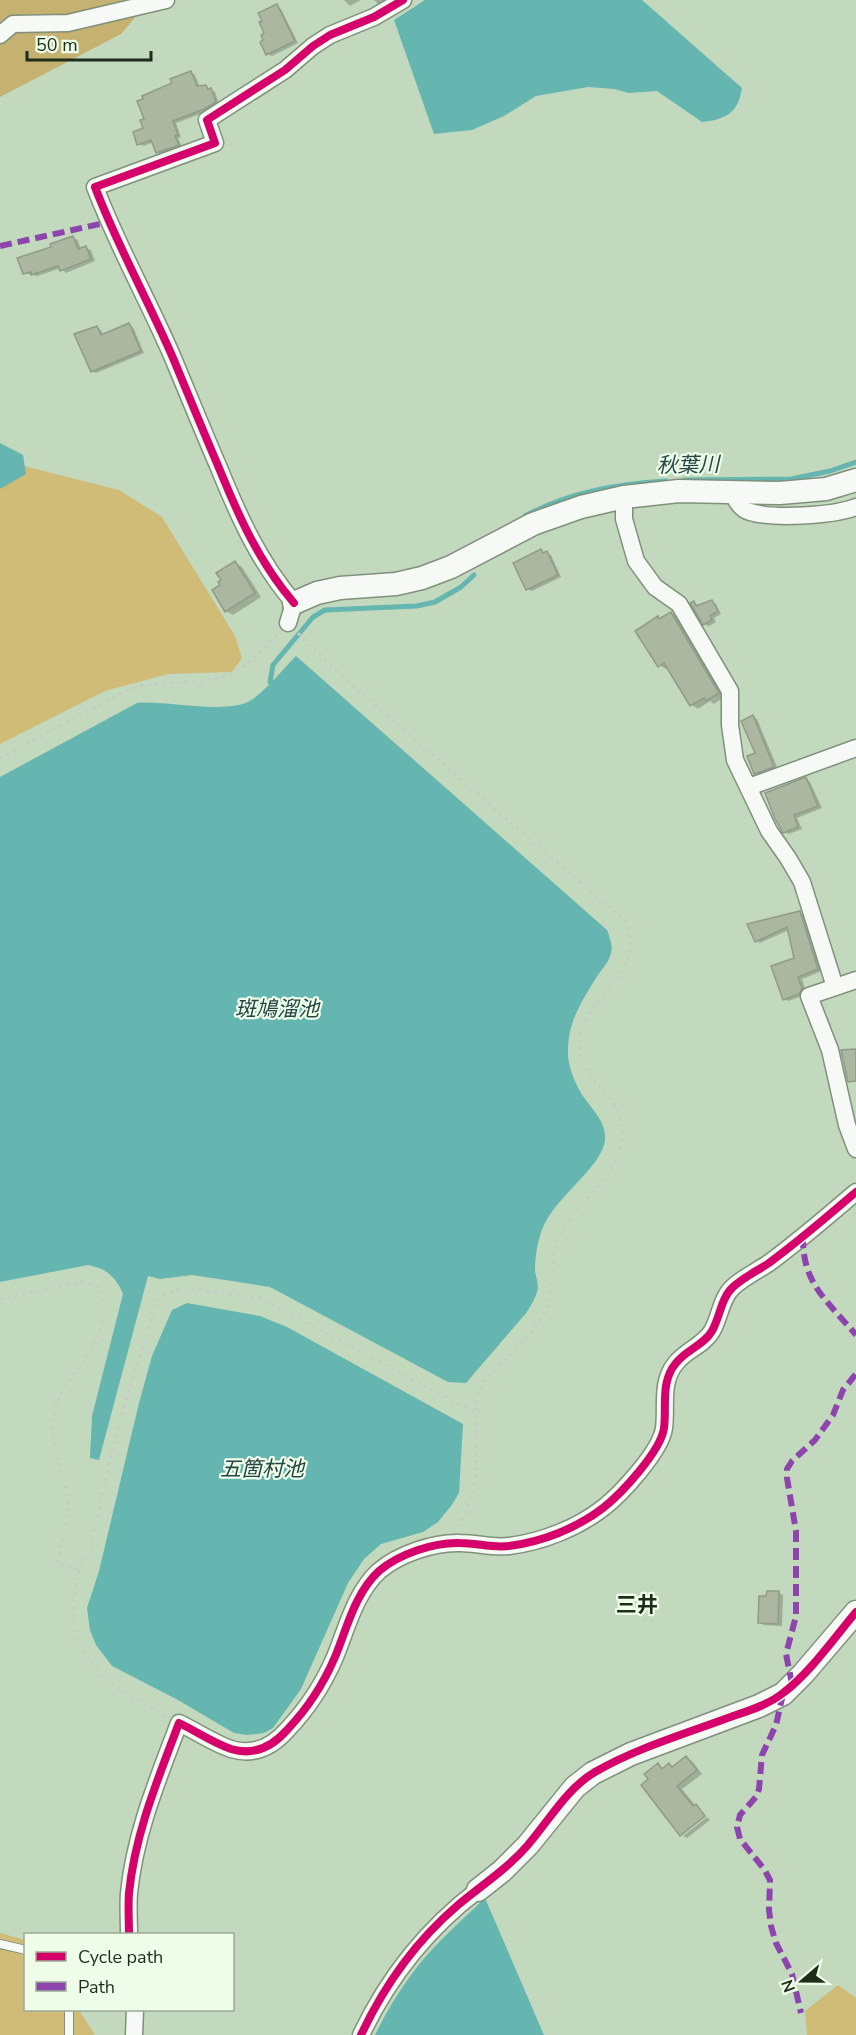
<svg xmlns="http://www.w3.org/2000/svg" width="856" height="2035" font-family="'Nunito Sans','Noto Sans JP',sans-serif">
<style>
.green{fill:#d0bb77}
.forest{fill:#c5b170}
.water{fill:#65b5b0}
.shadow{fill:#0003}
.lines{fill:none;stroke-linecap:round;stroke-linejoin:round}
.stream{stroke:#65b5b0;stroke-width:5}
.building{fill:#abb7a0;stroke:#909c86;stroke-width:1.5}
.lane-casing{stroke:#7f907b;stroke-width:10}
.street-casing{stroke:#7f907b;stroke-width:19}
.secondary-casing{stroke:#7f907b;stroke-width:25}
.path{stroke:#c6ccc5;stroke-width:3;stroke-dasharray:3 4.5;stroke-linecap:butt}
.lane{stroke:#f6f9f5;stroke-width:8}
.street{stroke:#f6f9f5;stroke-width:16}
.secondary{stroke:#f6f9f5;stroke-width:22}
.quiet{stroke:#8e44ad;stroke-width:6;stroke-dasharray:12 6;stroke-linecap:butt}
.cycleway-casing{stroke:#eefee9;stroke-width:11}
.cycleway{stroke:#d6006c;stroke-width:8}
.labels{text-anchor:middle;stroke-width:4.5;stroke-linejoin:round;paint-order:stroke}
.water-label{font-size:21px;font-style:italic;fill:#254546;stroke:#eefee9}
.neighbourhood-label{font-size:21px;font-weight:bold;fill:#1e2d1a;stroke:#eefee9}
</style>
<rect width="100%" height="100%" fill="#c3d9be"/>
<g class="green">
<path d="M0 460 119 490 162 517 235 636 242 658 232 672 168 674 105 691 0 744Z"/>
<path d="M0 1933 25 1940 26 2010H79L95 2035H0Z"/>
<path d="M838 1985 856 1998V2035H807L805 2011Z"/>
</g>
<path class="forest" d="M0 0H150L121 34 0 97Z"/>
<g class="water">
<path d="M425 0H642L742 88C738 113 727 119 702 122L657 91 629 93 614 89 588 87 536 96 504 116 472 130 434 134 394 20Z"/>
<path d="M0 443 23 455 26 474 0 489Z"/>
<path d="M296 656 607 930C610 939 614 947 610 956 608 963 602 969 598 975 583 999 568 1021 568 1050 567 1064 574 1081 581 1093 591 1109 610 1124 604 1145 596 1171 557 1197 544 1225 538 1238 535 1255 535 1269 535 1275 538 1281 538 1287 537 1296 531 1305 527 1312L466 1383 448 1382 270 1287 192 1275 160 1279 148 1276 99 1460 90 1458 92 1416 123 1294C116 1277 106 1268 88 1265L0 1282V777L137 703C165 700 231 716 253 699 269 687 282 670 296 656Z"/>
<path d="M187 1303 260 1316 287 1327 463 1424 459 1493 451 1506 438 1522 423 1532 381 1544 364 1559 348 1583 301 1689 273 1728 264 1733 247 1735 234 1733 178 1700 112 1666 96 1645 90 1630 87 1608 99 1571 139 1403 152 1356 172 1310Z"/>
<path d="M485 1898 544 2035H375C385 2014 397 1994 411 1975 432 1946 460 1922 485 1898Z"/>
</g>
<g class="shadow">
<path d="M344 0H361L350 6Z"/>
<path d="M374 0H390L380 6Z"/>
<path d="M276 6 281 9 298 43 272 56 267 54Z"/>
<path d="M191 72 195 75 200 87H206L215 92 219 104 209 111 176 123 181 137 178 138 182 147 162 155 157 152 154 142 143 146 139 144 145 129 146 120 174 84Z"/>
<path d="M73 238 78 240 81 250 86 248 91 250 95 261 66 273 61 268 37 276 24 273 53 248Z"/>
<path d="M129 325 133 327 144 353 96 373 92 371 97 327 101 330 104 336Z"/>
<path d="M541 551 551 555 561 577 532 591 527 589Z"/>
<path d="M235 563 242 567 261 597 233 615 226 611 222 585 223 580Z"/>
<path d="M712 602 716 604 721 614 714 618 716 622 709 626 704 624 694 603 698 605Z"/>
<path d="M671 613 678 617 724 697 714 704 710 701 698 709 692 705 668 667 666 669 659 665 658 618 661 620Z"/>
<path d="M753 717 757 719 778 769 760 775 755 773 757 754Z"/>
<path d="M806 779 810 782 822 808 797 818 802 829 789 834 784 832Z"/>
<path d="M800 913 804 915 822 971 802 979 806 991 803 996 788 1001 784 998 795 959 789 930 760 943 756 940Z"/>
<path d="M768 1592 779 1593 783 1595 782 1626 764 1625 759 1622Z"/>
<path d="M686 1758 692 1761 702 1774 682 1789 695 1805 705 1814 681 1833 650 1779 658 1765 665 1769 669 1765 674 1768Z"/>
<path d="M707 1817 710 1820 687 1838 683 1836Z"/>
</g>
<g class="lines">
<g class="stream">
<path d="M684 480 791 479 830 471 856 462"/>
<path d="M525 516C569 492 617 484 666 481"/>
<path d="M270 682 273 665 313 617 325 610 417 606 435 602 461 587 474 575"/>
</g>
</g>
<g class="building">
<path d="M277 4 295 41 266 55 260 42 263 40 261 35 264 33 259 22 262 21 258 13Z"/>
<path d="M191 71 197 86 206 85 208 89 211 88 216 102 204 109 173 121 178 135 175 136 179 145 156 153 151 140 137 145 133 132 143 128 140 120 144 119 137 101 143 99 142 96 172 83 170 79Z"/>
<path d="M73 236 78 249 86 246 91 259 60 271 58 266 31 275V272L23 274 17 258 51 247 50 244Z"/>
<path d="M129 323 141 351 91 372 74 334 97 326 101 335Z"/>
<path d="M541 549 543 553 547 551 558 575 526 590 513 563Z"/>
<path d="M235 561 255 593 225 612 212 590 220 585 218 582 221 580 216 573Z"/>
<path d="M712 600 718 611 710 616 712 620 703 625 690 603 694 601 696 606Z"/>
<path d="M671 612 719 693 706 701 704 698 690 706 664 663 658 667 635 631 658 616 659 619Z"/>
<path d="M753 715 774 767 754 774 747 756 755 753 741 721Z"/>
<path d="M806 777 818 806 794 815 798 827 783 833 775 819 765 793Z"/>
<path d="M800 911 818 969 798 977 802 988 799 994 783 1000 771 966 794 958 787 927 755 942 747 924Z"/>
<path d="M856 1049V1081L848 1082 841 1050Z"/>
<path d="M767 1591H779L778 1624 758 1623 759 1596H766Z"/>
<path d="M686 1756 697 1770 677 1786 693 1806 696 1804 705 1816 680 1836 641 1785 648 1779 644 1774 658 1763 662 1769 669 1763 672 1767Z"/>
</g>
<g class="lines">
<g class="lane-casing">
<g id="lane">
<path d="M0 1944 26 1950"/>
<path d="M69 2010V2035"/>
</g>
</g>
<g class="street-casing">
<g id="street">
<path d="M0 35 13 24 68 23 166 0"/>
<path d="M733 492C735 500 741 510 750 512 773 519 833 516 856 507"/>
<path d="M624 497V519L636 561 655 587 679 604 730 691V725L735 760 769 831 788 858 802 882 835 987"/>
<path d="M288 623 294 603C259 562 239 517 219 468 203 431 188 394 173 358 148 300 117 245 95 187L215 143 207 120 285 70 313 46 330 35 374 17 403 0"/>
<path d="M749 787 856 748"/>
<path d="M856 980 809 996 830 1050 847 1125 856 1149"/>
<path d="M129 1934C129 1921 128 1906 129 1893 135 1833 158 1779 179 1723 196 1731 213 1743 231 1749 254 1756 272 1747 287 1730 308 1708 323 1685 335 1657 347 1628 355 1593 379 1571 399 1554 434 1542 460 1543 477 1543 492 1548 509 1546 542 1542 577 1528 603 1508 621 1494 661 1451 664 1428 667 1406 660 1382 676 1363 686 1350 704 1345 712 1331 720 1317 721 1298 733 1287 744 1277 757 1271 769 1263 799 1241 828 1216 856 1192"/>
<path d="M134 2035 135 2010"/>
<path d="M361 2035C388 1978 428 1928 478 1890"/>
</g>
</g>
<g class="secondary-casing">
<g id="secondary">
<path d="M294 603 317 593 340 588 396 584 422 578 451 567 533 524 581 507 624 497 679 491 780 493 826 489 856 480"/>
<path d="M478 1890 502 1871 528 1845 575 1787 593 1773 631 1754 759 1706 783 1694 803 1674 856 1612"/>
</g>
</g>
<g class="path">
<path d="M298 633 338 673 626 922C647 974 589 992 580 1037 571 1079 623 1093 623 1132 622 1175 580 1197 562 1231 547 1258 559 1289 542 1317 530 1337 510 1355 494 1372 490 1376 485 1380 482 1385 470 1407 477 1446 476 1471 475 1491 468 1509 458 1526"/>
<path d="M0 758 120 694C129 690 137 687 147 685 178 680 209 686 238 670 253 661 265 647 277 635"/>
<path d="M0 1299 82 1282C86 1283 93 1283 96 1286 111 1297 101 1333 94 1346 82 1367 61 1384 55 1409 47 1439 63 1466 67 1495 69 1517 62 1541 57 1563L79 1569"/>
<path d="M166 1716 114 1686 100 1674 80 1646 75 1631 72 1612 79 1569 90 1552 113 1445 156 1302 165 1294 178 1290 193 1288 261 1299 476 1413"/>
</g>
<use href="#lane" class="lane"/>
<use href="#street" class="street"/>
<use href="#secondary" class="secondary"/>
<g class="quiet">
<path d="M0 246 109 222"/>
<path d="M803 1236C802 1284 827 1300 856 1335"/>
<path d="M792 1684 786 1654 796 1616V1531L787 1478V1469L792 1461 815 1440 833 1415 843 1390 856 1374"/>
<path d="M783 1694 776 1725 762 1755 759 1789 756 1797 740 1815 737 1827 740 1839 764 1869 770 1880 769 1910 771 1926 776 1943 792 1974 801 2013"/>
</g>
<g class="cycleway-casing">
<g id="cycleway">
<path d="M294 603C259 562 239 517 219 468 203 431 188 394 173 358 148 300 117 245 95 187L215 143 207 120 285 70 313 46 330 35 374 17 403 0"/>
<path d="M129 1934C129 1921 128 1906 129 1893 135 1833 158 1779 179 1723 196 1731 213 1743 231 1749 254 1756 272 1747 287 1730 308 1708 323 1685 335 1657 347 1628 355 1593 379 1571 399 1554 434 1542 460 1543 477 1543 492 1548 509 1546 542 1542 577 1528 603 1508 621 1494 661 1451 664 1428 667 1406 660 1382 676 1363 686 1350 704 1345 712 1331 720 1317 721 1298 733 1287 744 1277 757 1271 769 1263 799 1241 828 1216 856 1192"/>
<path d="M361 2035C384 1986 417 1940 458 1905 482 1885 507 1869 527 1846 549 1821 566 1789 595 1772 635 1749 681 1735 725 1719 744 1712 767 1706 783 1693 809 1674 835 1637 856 1612"/>
</g>
</g>
<use href="#cycleway" class="cycleway"/>
</g>
<g class="labels">
<g class="water-label">
<text transform="translate(688 465) rotate(-1)" y="7">秋葉川</text>
<text x="277" y="1016">斑鳩溜池</text>
<text x="262" y="1476">五箇村池</text>
</g>
<g class="neighbourhood-label">
<text x="637" y="1612">三井</text>
</g>
</g>
<rect x="24" y="1933" width="210" height="78" fill="#eefee9" stroke="#9baa96" stroke-width="1.5"/>
<rect x="36" y="1952" width="30" height="9" fill="#d6006c" stroke="#9baa96" stroke-width="1.5"/>
<text x="78" y="1963" font-size="18" fill="#1e2d1a">Cycle path</text>
<rect x="36" y="1982" width="30" height="9" fill="#8e44ad" stroke="#9baa96" stroke-width="1.5"/>
<text x="78" y="1993" font-size="18" fill="#1e2d1a">Path</text>
<g transform="translate(802 1981) rotate(250)" stroke="#eefee9" stroke-width="4.5" paint-order="stroke">
<path d="M0-4.5L10 22L0 15L-10 22Z" fill="#1e2d1a"/>
<text y="-9" font-size="16" font-weight="bold" text-anchor="middle" fill="#1e2d1a">N</text>
</g>
<path d="M27 51v9h124v-9" fill="none" stroke="#1e2d1a" stroke-width="3"/>
<text x="36" y="51" font-size="18" fill="#1e2d1a" stroke="#eefee9" stroke-width="4.5" paint-order="stroke">50 m</text>
</svg>
